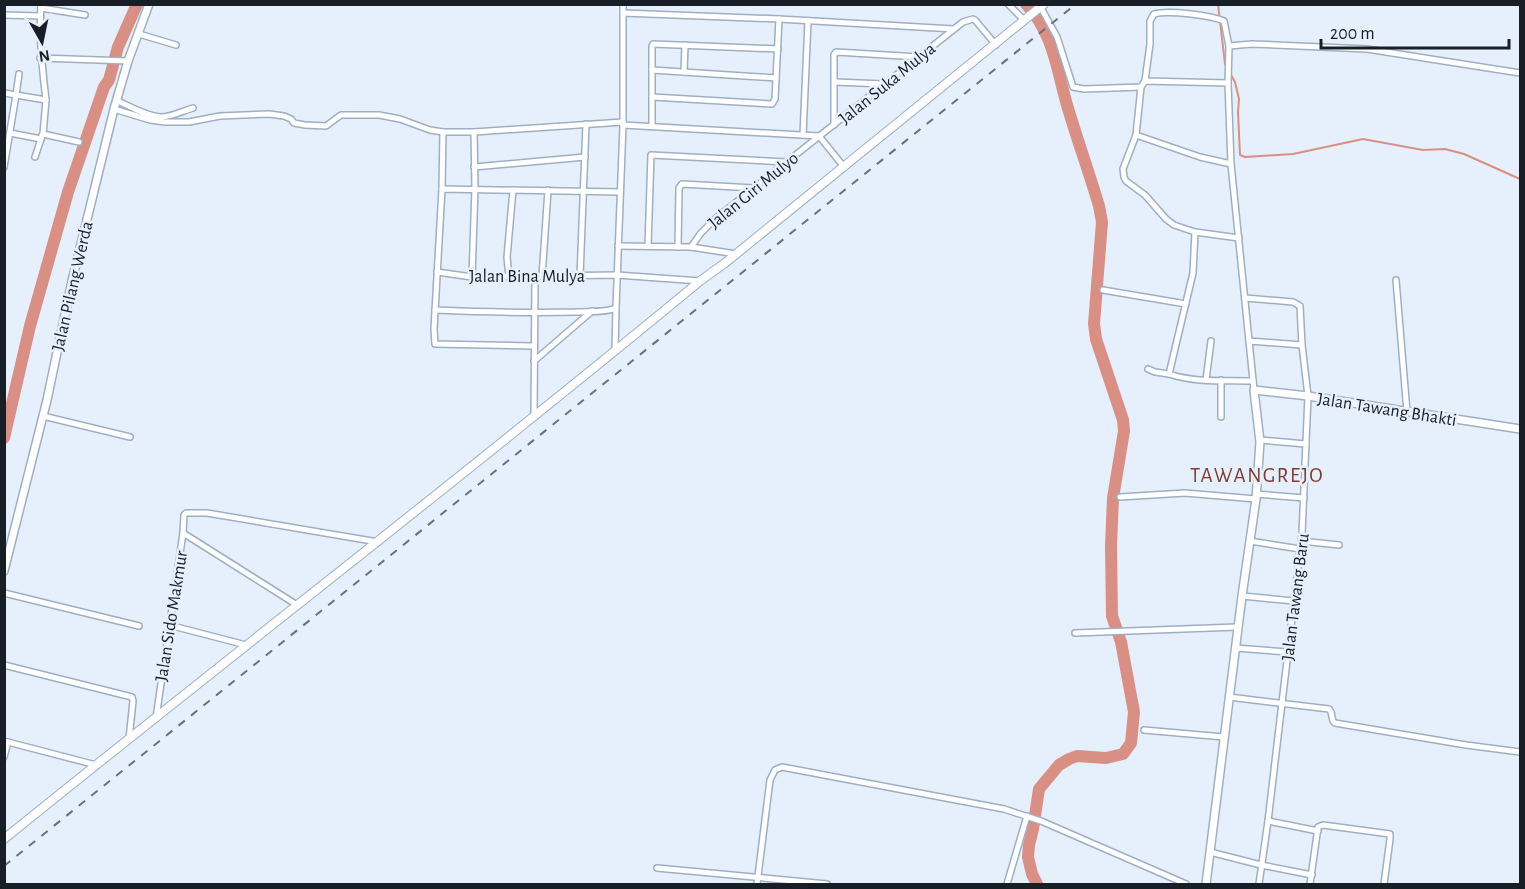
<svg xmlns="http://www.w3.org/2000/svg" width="1525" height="889" font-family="'Alegreya Sans',sans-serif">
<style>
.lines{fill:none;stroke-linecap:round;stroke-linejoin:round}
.stream{stroke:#da8f84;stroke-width:2}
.river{stroke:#da8f84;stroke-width:12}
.minor-casing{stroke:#9fafc3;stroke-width:8}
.tertiary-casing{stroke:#9fafc3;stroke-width:10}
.secondary-casing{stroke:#9fafc3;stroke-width:10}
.minor{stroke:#fff;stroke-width:5}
.tertiary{stroke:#fff;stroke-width:7}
.secondary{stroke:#fff;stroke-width:8}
.rail{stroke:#68707a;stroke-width:2;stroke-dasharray:8 8;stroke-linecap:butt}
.labels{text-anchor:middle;stroke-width:5;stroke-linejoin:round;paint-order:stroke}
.street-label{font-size:18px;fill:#181e26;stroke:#e6f0fd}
.quarter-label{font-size:21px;letter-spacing:1.5px;fill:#813a32;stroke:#e6f0fd}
</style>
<rect width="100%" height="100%" fill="#e6f0fd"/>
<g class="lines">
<g class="stream">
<path d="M1218 4 1225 64 1227 67"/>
<path d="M1231 75 1235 82 1239 99 1238 112 1240 155 1245 157 1293 154 1363 139 1423 150 1445 149 1464 154 1520 179"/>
</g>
<g class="river">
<path d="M1026 4C1053 32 1057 70 1067 105 1077 139 1089 172 1099 206L1102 222 1094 324 1096 339 1123 420 1124 431 1113 498 1111 546 1112 616 1121 642 1134 712 1131 743 1123 754 1106 758 1077 756 1069 759 1059 765 1039 789 1033 829 1029 845 1028 857 1032 874 1037 884"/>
<path d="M4 438 30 326 68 192 104 87 109 80 118 47 137 4"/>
</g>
<g class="minor-casing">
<g id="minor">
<path d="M1008 4 1024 20"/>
<path d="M1040 6 1057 37 1073 87 1084 89 1141 87 1145 81 1228 83 1231 164 1254 390"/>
<path d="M41 8 85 15"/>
<path d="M623 13 779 19 954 29"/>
<path d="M4 15 40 16"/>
<path d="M139 34 176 45"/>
<path d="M1229 46 1252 44 1367 49 1520 73"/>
<path d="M40 58 128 61"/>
<path d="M652 70 776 78"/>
<path d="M684 72 685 45"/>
<path d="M1145 81 1150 44V21L1154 14C1168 10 1210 15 1224 21L1229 46 1228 83"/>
<path d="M835 82 884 84"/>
<path d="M1141 87 1136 135 1123 169 1124 177 1126 181 1145 195 1166 219 1174 225 1195 232 1239 238"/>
<path d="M4 93 16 95 19 74"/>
<path d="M652 97 772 104 775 99 779 19"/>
<path d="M116 100C129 106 146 116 161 117 171 117 183 111 193 108"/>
<path d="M114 109 150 120 165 122H189L220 116 269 114 284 116 291 119 294 123 305 125 326 126 341 115H379L400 119 430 130 443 132H474L623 122"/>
<path d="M623 125 819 136 844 167"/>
<path d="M834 125V55L836 52 919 57"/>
<path d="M652 126V46L653 44 778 49"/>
<path d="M10 133 41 139 42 135 43 134 79 142"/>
<path d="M43 134 46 100"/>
<path d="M803 135 808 21"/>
<path d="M1136 135 1200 157 1231 164"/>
<path d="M35 157 41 139"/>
<path d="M4 167 16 95 46 100C42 67 39 37 41 4"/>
<path d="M474 167 585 157"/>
<path d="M442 189 443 132"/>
<path d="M1195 232 1193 273 1169 374C1195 383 1226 380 1253 381"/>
<path d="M618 246 691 247 736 254"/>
<path d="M648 246 651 155 787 162"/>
<path d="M678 247 679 188 682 184 754 188"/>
<path d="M691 247 701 233 715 219 963 22 973 19 975 20 996 45"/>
<path d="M437 272 472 277 617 275 700 281"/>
<path d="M580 276 586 124"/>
<path d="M472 277 475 188 474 132"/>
<path d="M509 277 507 257 513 190"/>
<path d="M542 277 548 190"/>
<path d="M1396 280 1407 412"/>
<path d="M1103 290 1186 304"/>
<path d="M1245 298 1293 302 1300 306 1302 345 1308 396 1302 534 1268 821 1259 884"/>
<path d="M435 310C482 312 528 313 575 312 588 311 605 313 616 308L623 125V4"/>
<path d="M1249 341 1302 345"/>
<path d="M534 346 435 344 434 329 442 189 620 192"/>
<path d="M615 351 616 308"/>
<path d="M534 361 592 311"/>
<path d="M1148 369 1155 372 1169 374"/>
<path d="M1206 380 1211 341"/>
<path d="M1221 380V417"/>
<path d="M43 416 130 437"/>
<path d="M534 417 535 277"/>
<path d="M1260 440 1306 444"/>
<path d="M1256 494 1304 498"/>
<path d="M1120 497 1185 493 1256 499"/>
<path d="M183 533 297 605"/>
<path d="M1250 541 1300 549"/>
<path d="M1301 541 1339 545"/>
<path d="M4 593 139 626"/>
<path d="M1242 596 1294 601"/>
<path d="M169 625 246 645"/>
<path d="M1075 633 1237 627"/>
<path d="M1235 648 1288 652"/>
<path d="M4 665 132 697 133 701 129 739"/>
<path d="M1229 697 1329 709 1331 712 1333 721 1335 723 1466 745 1520 752"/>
<path d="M156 718 183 533 184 515 186 513H207L378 542"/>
<path d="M1144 730 1224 737"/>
<path d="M4 741 96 765"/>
<path d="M4 757 8 742"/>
<path d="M1268 821 1318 831"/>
<path d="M1210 852 1261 865 1312 875"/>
<path d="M657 868 827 884"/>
<path d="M757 884 770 780 775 770 782 767 1004 809 1041 821 1186 884"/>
<path d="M1007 884 1027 816"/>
<path d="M1310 884 1318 827 1323 825 1390 834V839L1384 884"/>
</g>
</g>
<g class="tertiary-casing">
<g id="tertiary">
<path d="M4 571 47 400 72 281 114 109 128 61 149 4"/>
<path d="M1206 884 1242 596 1256 499 1260 442 1254 390 1308 396 1520 429"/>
</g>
</g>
<g class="secondary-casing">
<path id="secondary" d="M4 839C235 652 471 471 700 281L725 263 1044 4"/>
</g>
<use href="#minor" class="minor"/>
<use href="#tertiary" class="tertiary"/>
<use href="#secondary" class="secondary"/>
<path class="rail" d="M4 866 1076 4"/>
</g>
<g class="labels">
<g class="street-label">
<text transform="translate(887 83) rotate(-39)" y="6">Jalan Suka Mulya</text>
<text transform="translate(753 190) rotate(-39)" y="6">Jalan Giri Mulyo</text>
<text x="527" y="282">Jalan Bina Mulya</text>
<text transform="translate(72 286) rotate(-77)" y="6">Jalan Pilang Werda</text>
<text transform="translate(1387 409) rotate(9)" y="6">Jalan Tawang Bhakti</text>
<text transform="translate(1295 597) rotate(-83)" y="6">Jalan Tawang Baru</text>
<text transform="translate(171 616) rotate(-81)" y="6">Jalan Sido Makmur</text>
</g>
<g class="quarter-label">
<text x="1257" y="482">TAWANGREJO</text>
</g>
</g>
<rect width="1525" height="889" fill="none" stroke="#181e26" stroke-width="12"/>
<g transform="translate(42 42) rotate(171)" stroke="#e6f0fd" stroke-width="4.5" paint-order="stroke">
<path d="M0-4.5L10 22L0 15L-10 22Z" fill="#181e26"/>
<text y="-9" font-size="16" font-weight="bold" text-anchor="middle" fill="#181e26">N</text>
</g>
<path d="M1321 39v9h188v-9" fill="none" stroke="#181e26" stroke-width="3"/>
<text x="1330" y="39" font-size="18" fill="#181e26" stroke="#e6f0fd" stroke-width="4.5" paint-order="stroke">200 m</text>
</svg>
